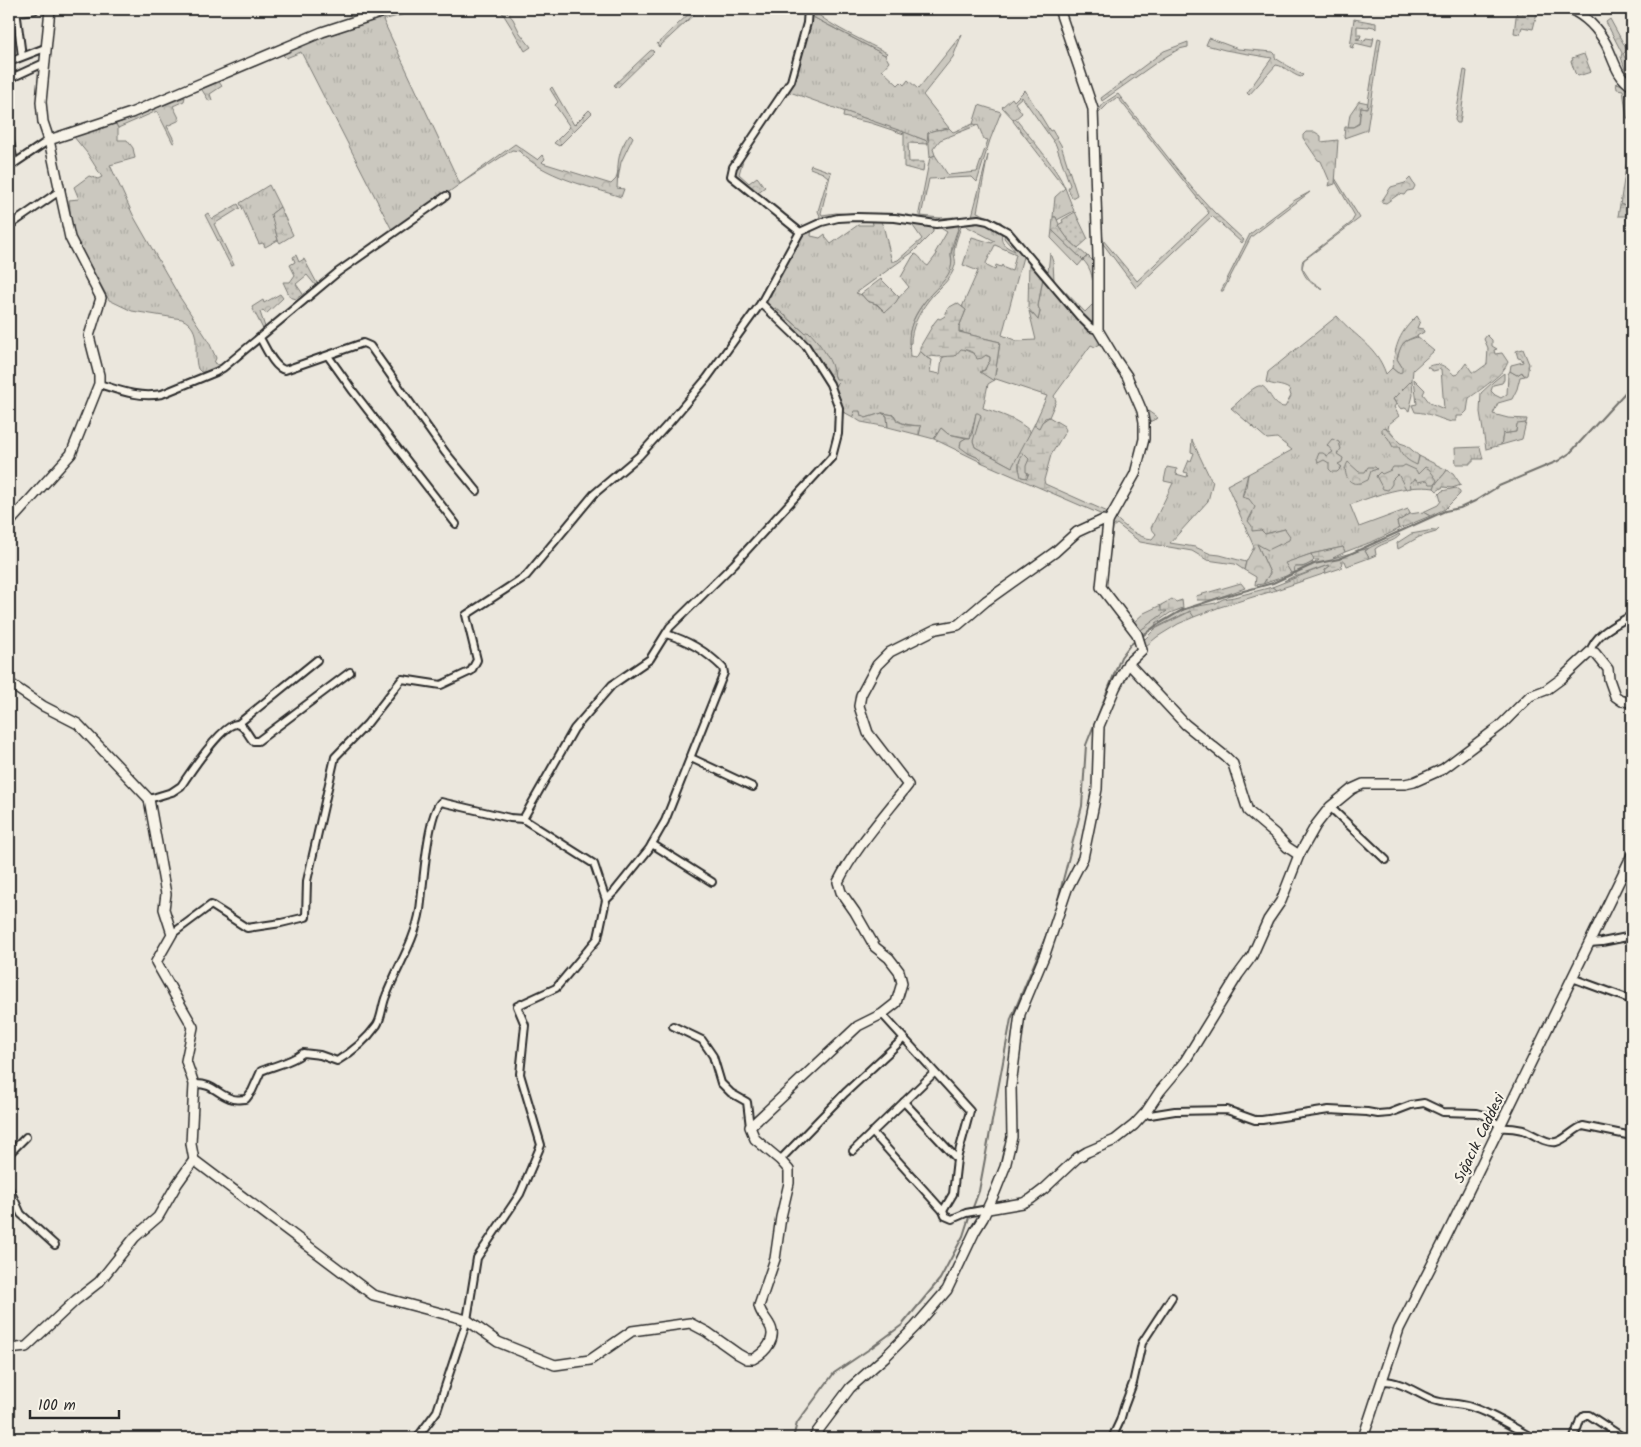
<svg xmlns="http://www.w3.org/2000/svg" width="1641" height="1447" font-family="Kalam,sans-serif">
<style>
.grass{fill:url(#grass-tufts);stroke:#7b7a75;fill-rule:evenodd}
.forest{fill:url(#forest-crowns);stroke:#7b7a75}
.wetland{fill:url(#wetland-marsh);stroke:#7b7a75;fill-rule:evenodd}
.garden{fill:url(#garden-dots);stroke:#7b7a75}
.lines{fill:none;stroke-linecap:round;stroke-linejoin:round}
.stream{stroke:#72716c;stroke-width:2}
.minor-casing{stroke:#2b2b2b;stroke-width:10}
.tertiary-casing{stroke:#2b2b2b;stroke-width:12}
.secondary-casing{stroke:#2b2b2b;stroke-width:12}
.minor{stroke:#f7f3e8;stroke-width:6}
.tertiary{stroke:#f7f3e8;stroke-width:9}
.secondary{stroke:#f7f3e8;stroke-width:9}
.labels{text-anchor:middle;stroke-width:4.5;stroke-linejoin:round;paint-order:stroke}
.street-label{font-size:15px;fill:#2b2b2b;stroke:#f7f3e8}
</style>
<defs>
<pattern id="grass-tufts" width="24" height="20" patternUnits="userSpaceOnUse" patternTransform="scale(1.25)"><rect width="24" height="20" fill="#cbc8bf"/><path d="M3 7l-1-3M5 7V3M7 7l1-3M15 17l-1-3M17 17v-4M19 17l1-3" fill="none" stroke="#aeaca4"/></pattern>
<pattern id="forest-crowns" width="20" height="18" patternUnits="userSpaceOnUse" patternTransform="scale(1.25)"><rect width="20" height="18" fill="#cbc8bf"/><path d="M2 6a3 3 0 1 1 6 0M12 15a3 3 0 1 1 6 0" fill="none" stroke="#aeaca4"/></pattern>
<pattern id="wetland-marsh" width="20" height="14" patternUnits="userSpaceOnUse" patternTransform="scale(1.25)"><rect width="20" height="14" fill="#cbc8bf"/><path d="M1 5h8M5 5V1M11 12h8M15 12V8" fill="none" stroke="#aeaca4"/></pattern>
<pattern id="garden-dots" width="8" height="8" patternUnits="userSpaceOnUse" patternTransform="scale(1.25)"><rect width="8" height="8" fill="#cbc8bf"/><path d="M2 2h.1M6 6h.1" fill="none" stroke="#aeaca4" stroke-width="1.8" stroke-linecap="round"/></pattern>
</defs>
<rect width="100%" height="100%" fill="#ebe7dd"/>
<filter id="ink" filterUnits="userSpaceOnUse"><feTurbulence type="fractalNoise" baseFrequency=".02" numOctaves="2"/><feDisplacementMap in="SourceGraphic" scale="10" xChannelSelector="R" yChannelSelector="G"/><feConvolveMatrix kernelMatrix="1 2 1 2 8 2 1 2 1" color-interpolation-filters="sRGB"/></filter>
<g filter="url(#ink)">
<g class="grass">
<path d="M404 9 405 14 383 20 460 184 393 232 301 52 286 58 283 55 301 45Z"/>
<path d="M811 16 885 55 889 62 882 70 898 85 901 82 904 85 908 80 918 89 962 34 953 57 923 95 949 128C942 130 934 129 928 133L927 141 787 91 798 73Z"/>
<path d="M1359 101 1368 103 1367 108 1361 107 1359 123 1353 127H1348L1350 114Z"/>
<path d="M171 102 116 124 118 128V140H127L133 148 135 158 110 165 134 217 179 296 208 340 216 358 214 363 221 366 211 372H201L198 369C192 351 204 330 182 319L132 311 109 300 76 239 72 228 69 200 79 199 74 187 89 176 98 179 102 177 87 153 74 137Z"/>
<path d="M979 105 1001 112 990 140 977 182 972 177 929 179 921 216 940 218 954 217 955 220 939 223 918 218 930 157 935 155 948 175 977 172 988 140 984 139 978 125 973 124Z"/>
<path d="M630 134 633 137 621 162 618 179C617 162 619 148 630 134Z"/>
<path d="M988 155 977 212 1001 222 1016 238 997 222 972 216Z"/>
<path d="M1335 178 1360 218 1304 260 1302 268 1310 280 1323 289C1311 286 1298 272 1303 260L1351 223 1355 216 1334 179Z"/>
<path d="M269 185 280 207 271 214 278 240 265 247 263 243 259 244 240 203Z"/>
<path d="M1065 188 1074 211 1057 220 1056 217H1053L1055 197Z"/>
<path d="M1310 192 1251 237 1223 291H1221L1250 234 1295 200Z"/>
<path d="M872 219H880L884 229 892 262 898 260 922 239 913 226 908 222 931 226 933 229V232L913 252 856 293 862 295 867 301 876 304 885 312 909 287 901 277 913 256 915 254C921 256 922 263 928 266L937 254 935 253 947 232 939 227 960 223C957 232 952 243 951 253 951 259 953 266 950 272 944 283 934 290 927 299 910 319 908 332 910 357L916 358 920 351 927 358 932 360 930 372 940 374 942 358 961 348C966 350 972 353 977 355 982 356 984 354 990 357V361L987 365 985 370 981 371 995 375 1000 342 959 332V327L966 310 962 307 978 271 963 265 972 237 992 243 995 241 966 226 968 222C982 221 990 224 1002 231 1000 244 1004 246 1015 251L1004 238 1005 232 1024 253 1002 335 1017 341 1036 340 1029 311 1038 319 1040 312 1038 306 1043 277 1095 332 1102 343 1095 347 1091 345 1054 396 1056 401 1049 417 1045 418 1039 429 1034 425 1047 396 996 379 988 384 983 408C1000 414 1018 419 1031 432L1014 466 1012 467 975 447 973 441 976 414 970 438 948 434 941 428 934 439 919 435 921 426C910 425 899 425 894 415L882 413 866 418 854 411 853 417 840 410 835 387 836 379 830 363 805 333 785 315 784 316 776 308 773 310 766 304 765 301C778 277 788 244 812 228L811 236 820 238 825 234 826 238 831 244 858 225H873ZM995 245 1016 254 1012 271 1004 268 1002 265 1001 267 996 265 995 270 987 266 986 263Z"/>
<path d="M1052 230 1083 260 1088 256 1096 264V323L1094 325H1091L1034 260 1048 273 1050 253 1053 262 1054 280 1085 312 1093 304C1092 288 1096 273 1083 260L1078 266 1051 238Z"/>
<path d="M1337 316C1356 338 1376 345 1386 374L1392 368 1398 373 1402 367 1397 359C1401 343 1401 342 1417 337L1434 351 1413 370 1412 380 1393 399 1396 404 1394 407 1399 416 1389 424 1388 429 1417 464 1419 456 1447 470C1443 477 1437 480 1434 488 1407 484 1375 495 1350 505L1359 527 1408 509 1410 514 1397 522 1399 529 1374 541 1345 552 1343 547 1311 554 1286 563 1291 573 1286 576 1263 584 1270 573 1257 544 1285 529 1265 534 1252 531 1248 521 1253 513 1242 497 1246 487 1248 474 1292 450 1277 438 1267 439 1231 408C1239 402 1247 392 1256 387 1269 380 1269 407 1285 407L1291 396 1289 389C1281 384 1274 386 1266 382L1268 372Z"/>
<path d="M1510 371 1517 375 1521 372 1525 376 1520 377 1517 389 1512 399 1498 403 1493 414 1508 418 1527 419 1526 423 1517 425 1516 432 1503 434 1501 445 1486 449 1480 412 1481 393 1494 381 1504 373V380L1502 383 1493 385 1491 391 1495 395 1501 398 1507 394 1508 374Z"/>
<path d="M1144 410 1148 411 1158 418 1147 423V437L1142 466 1115 517C1123 526 1139 538 1152 539L1156 534 1151 528 1173 483 1164 481 1167 467 1177 469 1176 474 1187 477 1188 473 1184 472 1189 460 1191 461 1194 453 1191 452 1192 440 1211 480 1213 481 1208 501 1170 543 1195 547 1211 554 1220 555 1246 562 1244 570 1235 564 1207 560 1192 551 1140 542 1117 524 1113 527 1111 545 1108 540 1110 521 1136 474Z"/>
<path d="M1480 447 1483 459H1473V462H1470V464H1456L1455 448Z"/>
<path d="M1456 488 1460 491V494L1445 509 1430 516 1423 512 1438 505 1441 501 1439 494 1442 491Z"/>
<path d="M1399 534 1400 535C1393 543 1383 542 1375 549L1376 555 1369 558 1365 551C1375 543 1388 541 1399 534Z"/>
<path d="M1110 550C1109 561 1105 573 1106 583 1106 595 1125 614 1134 622L1144 613 1161 605 1160 608 1168 611 1138 632 1105 590 1108 551Z"/>
<path d="M1328 565 1330 566 1325 570 1326 573 1276 590 1272 587Z"/>
<path d="M1191 611 1194 617 1178 624 1157 637 1146 646 1143 637 1145 639 1155 629Z"/>
</g>
<g class="forest">
<path d="M500 9H507V12L513 19 520 33 531 47 525 51 513 30Z"/>
<path d="M694 9H700L659 47 657 44Z"/>
<path d="M810 9H814C817 20 874 46 887 53L885 55 811 16Z"/>
<path d="M1610 19 1627 50 1623 54 1632 71 1631 76 1628 77 1620 71 1625 69 1621 57 1622 53 1606 22Z"/>
<path d="M1209 38 1238 49 1273 52 1275 54V58L1303 75 1301 77C1292 75 1285 66 1276 65L1249 95 1247 93 1272 58 1225 50 1206 45Z"/>
<path d="M1378 38 1381 39 1367 130 1344 138 1345 127H1353L1359 124 1361 107 1367 108Z"/>
<path d="M1188 42V47L1179 49 1160 60 1102 101 1101 98 1164 51Z"/>
<path d="M652 50 654 52 617 88 614 85 650 51Z"/>
<path d="M1464 70 1467 71 1460 123H1457L1455 120Z"/>
<path d="M219 82 222 86 210 94 212 100 209 101 202 90V89Z"/>
<path d="M1616 83 1628 86 1632 101V118H1627L1623 90 1617 89Z"/>
<path d="M552 87 574 125 589 110 592 113 559 146 554 143 570 127 555 105 558 102 550 89Z"/>
<path d="M1025 90 1050 131 1052 130 1061 145 1077 195 1072 198 1068 188 1070 185 1056 145 1022 97 1015 103 1022 113 1014 120 1002 107 1012 98 1014 101Z"/>
<path d="M1118 94 1192 188 1214 212 1244 240 1242 243 1212 216 1136 288 1101 241 1100 212 1103 240 1137 281 1209 213 1119 99 1116 98 1108 104 1098 114 1100 202 1095 110H1099L1104 103Z"/>
<path d="M185 97 184 101 173 106 180 120 167 126 175 142 173 143 157 111 118 128 116 124Z"/>
<path d="M844 111 904 132V134L871 123 843 117Z"/>
<path d="M973 124 978 125 940 140 933 149 935 155 930 157 928 133C934 129 942 130 949 128L953 132Z"/>
<path d="M1306 132H1315L1321 136V142L1338 140 1335 184 1329 186 1330 182 1321 161 1318 160 1303 138V135Z"/>
<path d="M515 144 538 160 543 155 545 159 542 162 543 163 611 184 616 179 618 171 617 188 624 189 621 197C588 186 544 177 519 151L512 150 460 184Z"/>
<path d="M748 149H750L743 160 739 174 749 183 757 177C760 180 761 184 765 187L757 193 748 184 745 185 736 175 735 170Z"/>
<path d="M1628 154 1632 157 1631 204 1620 205Z"/>
<path d="M811 165 831 172 821 213 822 215 836 213 874 215 842 216 812 226 810 223 818 219 820 216 818 211 828 177 823 173 810 168Z"/>
<path d="M1410 178 1415 186 1413 190 1407 191 1404 195 1399 194 1386 203 1381 202 1391 187 1405 183Z"/>
<path d="M238 204 240 208 214 224 234 265 231 266 205 215 208 213 212 219Z"/>
<path d="M1053 217H1056C1063 236 1072 243 1087 256L1083 260 1052 230Z"/>
<path d="M960 223H962C960 231 954 244 954 253 955 262 957 261 953 271 947 284 936 290 928 301 919 313 911 328 911 343L909 344C908 327 916 313 926 300 937 285 956 276 951 254Z"/>
<path d="M280 294 283 298 266 314 263 310 260 312 266 330 264 331 252 307 263 300 264 303Z"/>
<path d="M1417 316 1420 321 1417 328 1423 329 1424 332C1406 343 1403 336 1397 359L1402 367V372L1398 373 1392 368C1396 344 1399 333 1417 316Z"/>
<path d="M1487 335 1492 340V346L1497 349 1494 350 1495 354 1502 353 1508 362C1507 364 1506 367 1504 369 1501 375 1475 394 1469 398L1467 411 1462 416H1456V421H1451V422C1437 418 1430 413 1415 412L1412 405 1417 404 1414 379 1425 390 1423 394 1430 403 1444 409 1441 369 1433 371 1427 367C1439 361 1446 366 1454 375L1458 374 1466 363 1472 372H1476L1487 364 1488 348 1484 339Z"/>
<path d="M1523 349 1529 364 1527 375 1525 376 1522 372 1517 375 1510 371 1511 365 1523 362 1522 359 1518 358 1516 351Z"/>
<path d="M1412 380 1413 395 1409 411 1405 408 1401 409 1393 399Z"/>
<path d="M854 411H860L861 416 866 418 882 413 887 416 888 427 861 422 853 417Z"/>
<path d="M1526 423 1522 439 1501 445 1503 434 1516 432 1517 424Z"/>
<path d="M1385 427 1400 443 1406 445 1419 456 1417 465C1408 461 1402 457 1399 447H1393L1388 438 1382 432V428Z"/>
<path d="M941 428 948 434 966 438 961 441 968 453 977 457 983 463 934 439Z"/>
<path d="M1332 439 1339 442 1341 449 1337 454 1343 458 1342 462 1338 464 1342 467 1337 472H1332L1329 469V463L1324 460 1318 463 1317 458 1319 453H1323L1327 456 1333 452 1327 445Z"/>
<path d="M1024 454 1029 459 1027 478 1020 477C1020 467 1016 462 1024 454Z"/>
<path d="M1348 462 1359 472H1365L1368 467H1375L1377 469 1371 471 1368 480C1365 481 1363 483 1360 483 1347 486 1342 471 1348 462Z"/>
<path d="M1405 465 1416 470 1418 474 1425 467 1429 469 1437 480 1435 484H1430L1427 480 1418 482 1416 479 1410 482 1411 488 1406 489 1398 474 1392 480V484L1388 490 1383 489 1376 476 1380 472 1382 474 1391 470 1393 467H1402Z"/>
<path d="M1248 474 1242 497 1249 499 1255 507 1248 521 1252 526V531L1261 530 1265 534 1285 529 1290 536 1289 540 1268 550 1257 544 1270 573 1263 584 1255 585 1256 577 1244 570 1246 562 1254 547 1227 485Z"/>
<path d="M1423 512 1430 516 1399 529 1397 522 1410 514Z"/>
<path d="M1311 554 1314 560C1309 566 1303 567 1296 567L1294 572 1291 573 1285 563Z"/>
</g>
<g class="wetland">
<path d="M1631 204 1632 240 1630 239 1626 216H1618L1620 205Z"/>
<path d="M280 207 293 235 280 243 278 240 271 214Z"/>
<path d="M1029 261 1043 277 1038 306 1040 312 1038 320 1028 308Z"/>
<path d="M881 279 899 297 896 302 885 312 877 304 867 301 861 294Z"/>
<path d="M957 303 966 310 959 327V332L1000 342 994 381 980 372 985 370 987 365 990 361V357L986 355 982 358 977 359C975 351 967 350 961 349L955 356C946 356 940 358 931 356L930 360 920 351V347L934 323 938 318 940 319 945 316 948 308Z"/>
<path d="M776 308 805 333 808 331C817 340 826 352 831 364 833 370 833 374 836 379H841L836 384 837 386 835 388 842 403 840 404 813 349 795 329 773 310Z"/>
<path d="M882 413 894 415 897 421 907 425 921 426 919 435 888 427 887 416Z"/>
<path d="M976 413H978L981 415 973 441 975 447 1012 467 1034 425 1039 428 1042 422 1049 417 1064 426 1066 430 1051 455 1044 480 1045 484 1110 513 1107 517 983 463 977 457 968 453 960 447 961 441 966 438H970L972 435ZM1024 454 1029 459 1026 466V472L1029 473 1027 478 1021 477C1019 467 1016 462 1024 454Z"/>
<path d="M1447 470 1453 473 1461 485 1452 488 1443 487 1437 491 1434 488C1437 480 1443 477 1447 470Z"/>
<path d="M1439 529 1436 532 1419 537 1398 549 1397 543 1411 534Z"/>
<path d="M1343 547 1345 552 1333 558 1369 548 1365 551 1369 558 1347 566 1345 561H1342L1341 568 1326 573 1325 570 1330 566 1328 565 1284 581 1296 575V572H1294L1295 567H1303L1313 562 1311 566 1319 560H1314L1311 554Z"/>
<path d="M1241 583 1245 588 1212 600H1197L1196 596Z"/>
<path d="M1272 587 1276 590 1220 607 1194 617 1190 611 1141 635 1138 632 1167 611H1161V605L1172 599 1176 602 1182 600 1183 608 1170 613 1156 623 1155 627 1187 608 1216 603 1223 599 1234 597Z"/>
</g>
<g class="garden">
<path d="M1517 9H1538L1533 29 1522 27 1520 34 1514 33Z"/>
<path d="M1354 19 1376 23V29L1374 27 1369 26V27L1357 26V35H1361L1360 38 1356 39 1365 41 1366 38 1373 39 1374 37 1372 47 1355 43 1353 48 1350 47Z"/>
<path d="M1584 54 1591 72 1578 76 1575 73 1571 61 1573 60 1572 58Z"/>
<path d="M1015 118C1028 135 1058 169 1065 188L1013 121Z"/>
<path d="M904 132 927 141 928 144 908 143 909 162H924L923 172 904 167Z"/>
<path d="M1075 212 1088 239 1078 248 1068 239 1058 225 1063 222 1062 220Z"/>
<path d="M296 255 299 262 304 259 318 285 316 286 307 275 296 284 303 294 296 299 290 297 283 282H290L295 275 290 265 295 262 293 257Z"/>
</g>
<g class="lines">
<g class="stream">
<path d="M1141 637 1158 624 1182 610 1222 597 1273 583 1314 564 1339 559 1445 511 1460 508 1475 501 1499 486 1558 461 1570 453 1632 385"/>
<path d="M1054 915 1082 806 1086 745 1121 657 1130 645 1135 641"/>
<path d="M972 1210 979 1191 1011 1019 1048 931"/>
<path d="M793 1438 797 1423 834 1373 871 1348 902 1325 940 1279 963 1236 970 1214"/>
</g>
<g class="minor-casing">
<g id="minor">
<path d="M16 10 22 56"/>
<path d="M9 62 45 48"/>
<path d="M9 79 44 63"/>
<path d="M9 136 14 163"/>
<path d="M9 167 49 140"/>
<path d="M9 226 61 190"/>
<path d="M800 232 731 176 733 167 791 81 807 23 808 9"/>
<path d="M260 338C266 348 274 368 285 370L363 343 370 346 445 452 477 491"/>
<path d="M328 356 353 391 456 524"/>
<path d="M99 384C121 391 139 398 162 394L216 372 223 368 338 272 446 196"/>
<path d="M1590 652C1595 633 1617 624 1632 615"/>
<path d="M238 724 317 660"/>
<path d="M691 758 753 787"/>
<path d="M149 799 172 792 181 786C189 774 223 723 237 724 245 725 248 736 253 741H258L350 672"/>
<path d="M1330 807 1386 860"/>
<path d="M523 819 574 729 612 685 650 659 670 627 734 564 832 457 838 434 839 408 830 384 806 346 761 303"/>
<path d="M652 844 712 882"/>
<path d="M606 900 615 891 649 849 665 821 724 673 723 668C707 652 687 640 666 634"/>
<path d="M172 934 211 905 247 928 281 923 306 917 307 881 335 757 367 724 402 679 441 685 471 671 477 660 466 615 526 576 594 494 639 456 669 423 707 378 761 303 800 232 822 222 838 218 856 217 895 218 936 224 978 219 988 221 1008 232 1080 317 1091 328 1098 330"/>
<path d="M1589 943 1602 942 1632 936"/>
<path d="M1572 978 1632 1000"/>
<path d="M882 1014 970 1111 957 1159 953 1194 943 1211"/>
<path d="M673 1026 702 1040 713 1056 721 1083 731 1093 747 1102 750 1127"/>
<path d="M194 1084C214 1083 217 1095 233 1099 237 1100 242 1099 246 1099L252 1091 261 1071C275 1065 290 1063 303 1053L320 1055 337 1061C352 1052 367 1039 377 1025 382 1017 382 1005 386 996 397 967 415 941 420 910 423 889 427 814 441 802L510 818 523 819 594 864 606 900 598 938 556 988 517 1006 525 1025 520 1074 541 1145 520 1194 477 1258 467 1320 437 1411 417 1438"/>
<path d="M904 1102 957 1159"/>
<path d="M1146 1112 1150 1115 1175 1111 1227 1110 1255 1120H1262L1329 1110 1367 1112 1378 1114 1390 1113 1411 1105 1424 1103 1443 1112 1477 1113 1484 1115 1498 1124 1499 1128C1508 1127 1514 1128 1523 1130 1532 1133 1546 1144 1556 1142 1565 1140 1574 1129 1583 1126L1632 1136"/>
<path d="M872 1132 943 1211 945 1216 952 1219 966 1213 988 1209"/>
<path d="M853 1151 934 1073"/>
<path d="M9 1154 26 1137"/>
<path d="M780 1160 845 1093 903 1039"/>
<path d="M9 1188 21 1214 55 1245"/>
<path d="M9 1334V1348"/>
<path d="M1383 1381C1401 1381 1416 1393 1433 1400 1443 1404 1459 1403 1471 1407 1493 1414 1512 1427 1533 1438"/>
<path d="M1112 1438 1120 1421 1124 1407 1133 1383 1142 1343 1172 1297"/>
<path d="M1574 1438 1580 1420 1585 1415H1589L1624 1438"/>
</g>
</g>
<g class="tertiary-casing">
<g id="tertiary">
<path d="M9 12 34 9"/>
<path d="M49 140 131 113 322 32 392 9"/>
<path d="M9 523 71 454 99 384V375L89 336 101 298 70 238 49 140 43 122 41 102 50 9"/>
<path d="M1128 663 1185 724 1226 757 1233 764 1248 811 1275 834 1287 847 1299 855"/>
<path d="M9 683 43 706 78 724 149 799 166 894 164 909 172 934 156 962 193 1027 186 1061 194 1084 191 1144 194 1160 373 1295 467 1320 498 1342 555 1365 590 1360 632 1331 690 1323 707 1332 738 1354 747 1359H753C766 1352 778 1338 769 1324 765 1317 761 1314 759 1306L775 1259 781 1217 789 1183V1170L780 1160 755 1139 750 1127 858 1026 882 1014 896 1003 902 983 899 971 889 958 875 947 855 912 841 892 838 882C855 848 884 816 908 785L868 733 859 706 861 695 877 665 890 652 936 629 958 625 986 601 1055 552 1077 532 1103 520 1108 522"/>
<path d="M988 1209 1023 1203 1031 1199 1044 1189 1077 1158 1087 1152 1115 1140 1134 1125 1146 1112 1160 1091 1185 1061 1238 975 1252 956 1268 920 1281 901 1299 855 1316 825 1330 807 1352 789 1363 784H1405L1414 782 1443 769 1500 726 1530 696 1546 690 1561 679 1590 652 1595 653 1608 669 1609 679 1615 696 1622 701 1632 702"/>
<path d="M9 1349 26 1347 76 1300 99 1282 135 1237 158 1217 177 1184 194 1160"/>
<path d="M814 1438 817 1432 850 1388 886 1356 915 1327 947 1290 975 1231 983 1218 995 1192 1005 1167 1012 1137 1011 1086 1020 1014 1045 954 1067 889 1083 858 1097 789 1099 726 1115 688 1128 663 1142 650 1137 634 1101 587 1108 522 1135 474 1144 439V422L1142 411 1127 376 1116 360 1098 330V257L1093 109 1059 9"/>
</g>
</g>
<g class="secondary-casing">
<g id="secondary">
<path d="M1570 9C1585 16 1598 29 1606 44 1614 59 1616 76 1632 86"/>
<path d="M1363 1438 1399 1329 1445 1239 1632 855"/>
</g>
</g>
<use href="#minor" class="minor"/>
<use href="#tertiary" class="tertiary"/>
<use href="#secondary" class="secondary"/>
</g>
</g>
<g class="labels">
<g class="street-label">
<text transform="translate(1479 1138) rotate(-64)" y="5">Sığacık Caddesi</text>
</g>
</g>
<rect width="1641" height="1447" fill="none" stroke="#f7f3e8" stroke-width="30"/>
<rect x="15" y="15" width="1611" height="1417" fill="none" stroke="#2b2b2b" stroke-width="2" filter="url(#ink)"/>
<path d="M30 1410v8h89v-8" fill="none" stroke="#2b2b2b" stroke-width="2.5"/>
<text x="38" y="1410" font-size="15" fill="#2b2b2b" stroke="#f7f3e8" stroke-width="4" paint-order="stroke">100 m</text>
</svg>
